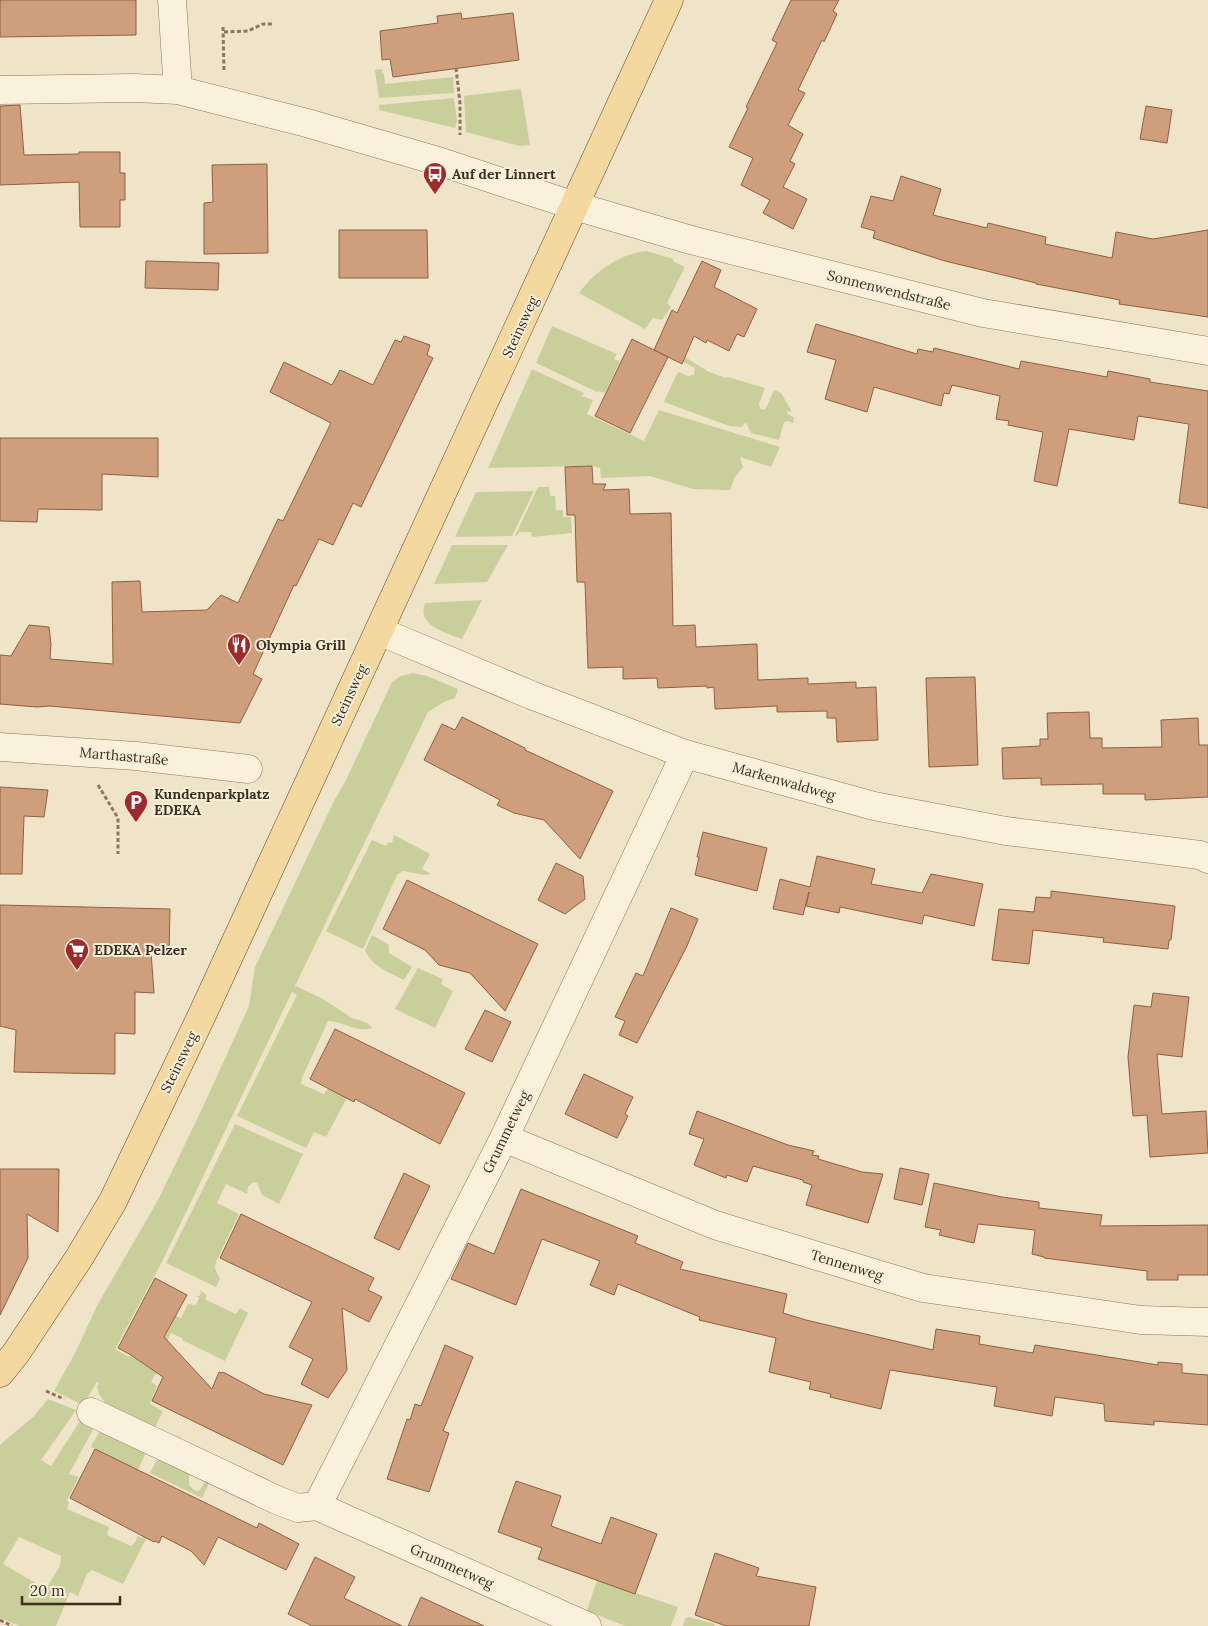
<svg xmlns="http://www.w3.org/2000/svg" width="1208" height="1626" font-family="Lora,serif">
<style>
.green{fill:#c9cf9b;fill-rule:evenodd}
.building{fill:#cf9f7d;stroke:#8d5f41}
.lines{fill:none;stroke-linecap:round;stroke-linejoin:round}
.minor-casing{stroke:#8d765c;stroke-width:29}
.major-casing{stroke:#5b4430;stroke-width:29}
.path{stroke:#8d765c;stroke-width:3;stroke-dasharray:4 2.5;stroke-linecap:butt}
.minor{stroke:#faf1dc;stroke-width:28}
.major{stroke:#f3d9a0;stroke-width:28}
.labels{text-anchor:middle;stroke-width:4;stroke-linejoin:round;paint-order:stroke}
.poi-label{font-size:14px;font-weight:bold;fill:#3d2e20;stroke:#f7eed8;text-anchor:start}
.street-label{font-size:14px;fill:#3d2e20;stroke:#f7eed8}
</style>
<rect width="100%" height="100%" fill="#f0e4c8"/>
<g class="green">
<path d="M382 69 383 74 384 73 385 84 453 77 454 93 379 98 375 70Z"/>
<path d="M521 89 530 145 520 146 466 132 464 96Z"/>
<path d="M454 98 457 121 455 128 379 110V105Z"/>
<path d="M647 251 673 259V261L685 267 667 303 671 307 662 320 653 318 645 329 579 293C595 271 619 254 647 251Z"/>
<path d="M552 326 617 354 614 359 620 361 605 393 598 391 597 392 536 363Z"/>
<path d="M685 357 709 372 726 378 728 377 765 388 759 404 760 408 764 410C770 404 769 397 775 390L781 393 792 412 787 411V413L794 418 793 423 788 421 784 422 779 440 751 433 746 422 742 427 729 426 664 402 665 399 678 372 688 376 694 375 695 368 683 362Z"/>
<path d="M532 369 584 393 582 396 593 400 587 414 644 441 659 410 780 447 771 467 740 457 743 467 735 477 730 490 693 489 650 476 601 478 600 468 592 466 488 468Z"/>
<path d="M538 487H549L550 496H555L556 510H563V517H571L572 533 532 537 531 532H519L518 535 515 536Z"/>
<path d="M534 491 512 536 455 537 476 492Z"/>
<path d="M452 545H508L487 582 434 584Z"/>
<path d="M482 600 462 639C447 633 416 626 425 603Z"/>
<path d="M413 673 427 676 458 689 455 698 444 702 428 712 294 988 296 986 323 999 352 1018 367 1023 373 1028C355 1033 347 1022 328 1021L302 1078 301 1084 324 1094 330 1085 349 1094 326 1137 314 1132 306 1148 237 1116 297 995 292 992 162 1262 115 1349 129 1357 131 1355 133 1356 173 1315 181 1318 188 1304 196 1305 199 1298 196 1296H199L201 1293 200 1290 206 1294V1300L236 1314 240 1308 248 1313 225 1361 182 1340V1338L171 1333 154 1368 158 1370 151 1382 157 1386 150 1404 163 1411 153 1431 104 1406V1401L99 1394 97 1386 99 1384 97 1382 83 1405 54 1391 75 1353 98 1304 158 1200 201 1111 249 1006 255 967 333 803 346 780 392 682 401 676Z"/>
<path d="M394 835 430 854 422 869 431 874 424 875 403 871 397 875 363 949 326 931 372 840 386 846 388 842 392 843Z"/>
<path d="M372 935 389 945V953L412 967 404 980C390 973 371 966 365 950Z"/>
<path d="M418 968 443 979 441 984 453 991 435 1028 395 1009Z"/>
<path d="M235 1124 303 1154 279 1204 262 1195 257 1183 253 1182 248 1187 247 1194 226 1184 217 1203 239 1214 216 1262 215 1268 220 1279 216 1287 166 1263Z"/>
<path d="M48 1399 76 1410 41 1460 51 1466 82 1418 96 1424 69 1474 79 1477 67 1500 69 1503 67 1509 109 1527 107 1535 131 1546 136 1541 137 1536 142 1538 144 1534 148 1535 123 1584 92 1570 87 1574 78 1596 70 1592 56 1626H20L0 1618V1445L34 1416ZM19 1537 61 1556 60 1566 46 1589 3 1564Z"/>
<path d="M102 1427 148 1448 138 1470 91 1447Z"/>
<path d="M160 1454 192 1470 189 1477V1485L194 1490 199 1491 208 1478 211 1479 202 1498 150 1473Z"/>
<path d="M597 1580 678 1607 671 1626H625L587 1611Z"/>
<path d="M688 1617 715 1624 714 1626H683L685 1619Z"/>
</g>
<g class="building">
<path d="M0 0H136V35L0 37Z"/>
<path d="M791 0H839L833 11 837 14 824 42 822 40 798 90 805 93 788 125 803 134 790 161 795 164 783 187 807 199 793 229 763 213 770 200 741 185 753 158 729 147 748 108 746 107 777 43 772 40Z"/>
<path d="M461 13 462 19 513 13 519 60 393 77 390 59 382 60 380 31 438 23 437 16Z"/>
<path d="M20 105 24 155 79 154V152H120V173H125V200H120V227H80L79 182 0 185V106Z"/>
<path d="M1146 106 1172 110 1167 143 1140 139Z"/>
<path d="M267 164 268 253 204 254V203L213 202 212 165Z"/>
<path d="M901 176 941 189 933 215 987 228 988 223 1046 237 1045 244 1112 258 1116 232 1153 239 1208 230V317L1119 304 1120 300 1036 284V283L945 261 873 238 875 231 861 227 871 196 893 201Z"/>
<path d="M339 230H427L428 278H339Z"/>
<path d="M146 261 219 263 218 290 145 288Z"/>
<path d="M702 261 721 270 714 287 757 309 744 337 737 334 729 351 707 340 706 343 694 336 682 364 654 350 672 310 677 313Z"/>
<path d="M816 324 917 354 918 349 933 352 934 348 1019 369 1021 361 1107 377 1108 371 1150 379V382L1208 391V508L1179 503 1189 424 1138 416 1134 440 1069 429 1057 486 1034 481 1043 432 1008 425 1009 421 996 419 1000 396 952 385 949 394 944 393 941 406 874 387 867 412 825 399 836 360 807 352Z"/>
<path d="M404 336 430 345 427 355 433 358 361 507 353 503 333 545 319 539 296 586 294 585 253 674 262 679 240 723 50 706 37 707 0 704V655L11 656 29 625 49 627 51 644 50 659 113 664 112 582 140 581 142 612 207 610 221 595 238 603 278 519 283 521 331 423 270 392 284 362 332 385 340 370 373 385 395 340 401 342Z"/>
<path d="M632 339 668 357 630 433 595 416Z"/>
<path d="M0 438H158V477L102 474V510L38 509 37 522 0 521Z"/>
<path d="M592 466 593 484H606L603 490 629 489 630 514 671 513 673 626 695 625 696 647 757 644 758 680 808 678V684L856 682V688L876 687 878 740 837 742 836 718H827V711L777 712V706L715 709 714 687 707 688V686L658 688 657 678 623 679V667L588 668 585 582H577L575 515H567L565 467Z"/>
<path d="M975 677 978 765 929 767 926 678Z"/>
<path d="M1089 712 1090 738H1102V748L1162 747 1161 720 1198 718 1199 745H1208V797L1145 800V794H1103V784L1041 785V778L1003 779 1002 748 1040 746V739H1048L1047 713Z"/>
<path d="M462 717 525 748V750L613 791 580 859 544 820 514 813 497 805 500 800 424 760 442 724 455 730Z"/>
<path d="M0 787 48 790 44 817 24 816 22 874H0Z"/>
<path d="M703 832 767 848 757 891 695 875 699 857H697Z"/>
<path d="M817 856 875 869 871 884 922 893 931 874 983 884 974 926 924 915 922 924 840 907 839 913 806 906 809 892 803 915 773 909 780 879 810 887Z"/>
<path d="M556 863 583 876 585 899 565 914 538 900Z"/>
<path d="M407 880 538 944 505 1011 470 973 439 965 425 950 383 929Z"/>
<path d="M1051 891 1175 906 1171 940H1169L1168 949 1103 942 1104 938 1033 930 1029 964 992 960 999 909 1034 912 1036 897 1051 898Z"/>
<path d="M0 905 170 909 169 953 151 952 154 993 135 992V1034L115 1033V1074L14 1072 16 1030 0 1026Z"/>
<path d="M671 908 698 919 687 946 637 1043 619 1035 625 1021 615 1017 636 973 643 976Z"/>
<path d="M1153 993 1189 997 1182 1057 1157 1054 1162 1114 1206 1111 1208 1153 1150 1157 1147 1115 1133 1116 1128 1057 1134 1005 1151 1007Z"/>
<path d="M485 1010 511 1022 492 1062 465 1049Z"/>
<path d="M335 1029 465 1093 440 1144 355 1099 354 1102 310 1079Z"/>
<path d="M584 1074 633 1097 625 1114 628 1116 617 1138 565 1114Z"/>
<path d="M697 1111 788 1145 814 1151 812 1155 819 1156 818 1159 862 1172 883 1174 868 1223 806 1205 812 1185 803 1182V1180L753 1166 747 1182 727 1175 726 1178 694 1165 704 1139 689 1134Z"/>
<path d="M900 1168 929 1174 922 1205 894 1199Z"/>
<path d="M0 1169H59L58 1232 27 1214 28 1258 0 1315Z"/>
<path d="M404 1173 430 1186 399 1250 374 1238Z"/>
<path d="M934 1183 1002 1197 1039 1202V1208L1102 1215 1100 1226 1208 1225V1275H1178V1280H1147V1271L1044 1258V1257L1032 1254 1035 1230 978 1224 974 1243 939 1235 941 1230 925 1227Z"/>
<path d="M521 1189 638 1236 635 1243 683 1262 680 1269 787 1294 783 1313 806 1320 933 1350 936 1329 980 1336 979 1344 1033 1353 1035 1345 1158 1365V1362L1182 1364V1373L1208 1375V1425L1154 1421V1425L1105 1421 1104 1404 1055 1397 1052 1416 994 1406 997 1387 890 1370 881 1409 830 1397 831 1394 809 1389 811 1382 769 1372 776 1338 699 1320 700 1317 618 1284 614 1295 590 1285 600 1261 542 1239 516 1305 451 1279 468 1243 494 1254Z"/>
<path d="M241 1214 374 1278 368 1290 382 1297 369 1322 342 1308 347 1370 328 1398 301 1384 313 1359 289 1347 312 1302 220 1258Z"/>
<path d="M155 1278 187 1295 164 1337 212 1389 219 1372 222 1373 223 1372 264 1394 312 1405 283 1465 152 1401 163 1377 131 1355 118 1348Z"/>
<path d="M445 1345 473 1357 443 1431 449 1433 429 1492 387 1479 407 1419 410 1420 415 1404 421 1406Z"/>
<path d="M95 1449 257 1528 259 1523 299 1544 286 1570 218 1537 204 1565 191 1551 162 1536 159 1543 155 1541 154 1542 70 1498Z"/>
<path d="M516 1481 561 1496 551 1526 601 1544 611 1517 657 1534 635 1594 538 1559 542 1548 498 1532Z"/>
<path d="M715 1553 759 1568 756 1576 816 1587 809 1626H726L695 1615Z"/>
<path d="M315 1557 355 1577 344 1598 402 1626H312L288 1614Z"/>
<path d="M421 1597 484 1626H408Z"/>
</g>
<g class="lines">
<g class="minor-casing">
<g id="minor">
<path d="M172 0 178 90"/>
<path d="M0 90 134 88 178 90 307 123 441 162 575 206 691 240 983 313 1208 351"/>
<path d="M379 631 531 695 685 754 874 806 1006 831 1200 855 1208 859"/>
<path d="M0 747 136 756 248 769"/>
<path d="M504 1138 715 1225 923 1288 1141 1320 1208 1322"/>
<path d="M91 1412 279 1501 298 1508 317 1506 587 1626"/>
<path d="M317 1506 504 1138 685 754"/>
</g>
</g>
<g class="major-casing">
<path id="major" d="M0 1373 16 1353 79 1258 113 1201 202 1015 669 0"/>
</g>
<g class="path">
<path d="M223 27 224 71"/>
<path d="M224 32 248 31 263 24H272"/>
<path d="M456 68 460 103V135"/>
<path d="M98 785 118 818V854"/>
<path d="M46 1391 64 1399"/>
<path d="M0 1620 12 1626"/>
</g>
<use href="#minor" class="minor"/>
<use href="#major" class="major"/>
</g>
<defs>
<g id="bus-pin" transform="scale(1.25)"><path d="M0 17L-7.5 6A9.5 9.5 0 1 1 7.5 6Z" fill="#9e2a2b" stroke="#f7eed8"/><path d="M-5-6H5V4H4V6H2V4H-2V6H-4V4H-5ZM-3.5-4V0h7V-4ZM-3.5 1.2v1.5H-2V1.2ZM2 1.2v1.5H3.5V1.2Z" fill="#fff"/></g>
<g id="restaurant-pin" transform="scale(1.25)"><path d="M0 17L-7.5 6A9.5 9.5 0 1 1 7.5 6Z" fill="#9e2a2b" stroke="#f7eed8"/><path d="M-5-6h1v4h1v-4h1v4h1v-4h1v5L-1.5 .5V6h-2V.5L-5-1ZM5-6V6H3V1.5H1.5Q1.5-4 5-6Z" fill="#fff"/></g>
<g id="parking-pin" transform="scale(1.25)"><path d="M0 17L-7.5 6A9.5 9.5 0 1 1 7.5 6Z" fill="#9e2a2b" stroke="#f7eed8"/><path d="M-3.5-5.5H1a3.5 3.5 0 0 1 0 7H-1V5.5H-3.5ZM-1-3.4V-.6H.8a1.4 1.4 0 0 0 0-2.8Z" fill="#fff"/></g>
<g id="supermarket-pin" transform="scale(1.25)"><path d="M0 17L-7.5 6A9.5 9.5 0 1 1 7.5 6Z" fill="#9e2a2b" stroke="#f7eed8"/><path d="M-6-5.5h2.5l.6 2H6L4.5 2H-2.5L-4.4-4H-6ZM-1.5 3.2a1.3 1.3 0 1 0 .1 0ZM3 3.2a1.3 1.3 0 1 0 .1 0Z" fill="#fff"/></g>
</defs>
<g fill-rule="evenodd">
<use href="#bus-pin" x="435" y="174"/>
<use href="#restaurant-pin" x="239" y="645"/>
<use href="#parking-pin" x="136" y="802"/>
<use href="#supermarket-pin" x="77" y="950"/>
</g>
<g class="labels">
<g class="poi-label">
<text x="452" y="179">Auf der Linnert</text>
<text x="256" y="650">Olympia Grill</text>
<text x="154" y="799">Kundenparkplatz<tspan x="154" dy="16">EDEKA</tspan></text>
<text x="94" y="955">EDEKA Pelzer</text>
</g>
<g class="street-label">
<text transform="translate(889 290) rotate(14)" y="5">Sonnenwendstraße</text>
<text transform="translate(520 327) rotate(-65)" y="5">Steinsweg</text>
<text transform="translate(349 695) rotate(-65)" y="5">Steinsweg</text>
<text transform="translate(124 756) rotate(5)" y="5">Marthastraße</text>
<text transform="translate(784 781) rotate(16)" y="5">Markenwaldweg</text>
<text transform="translate(179 1062) rotate(-64)" y="5">Steinsweg</text>
<text transform="translate(506 1132) rotate(-64)" y="5">Grummetweg</text>
<text transform="translate(847 1265) rotate(17)" y="5">Tennenweg</text>
<text transform="translate(452 1566) rotate(24)" y="5">Grummetweg</text>
</g>
</g>
<path d="M22 1596v8h98v-8" fill="none" stroke="#3d2e20" stroke-width="2.5"/>
<text x="30" y="1596" font-size="15" fill="#3d2e20" stroke="#f7eed8" stroke-width="4" paint-order="stroke">20 m</text>
</svg>
